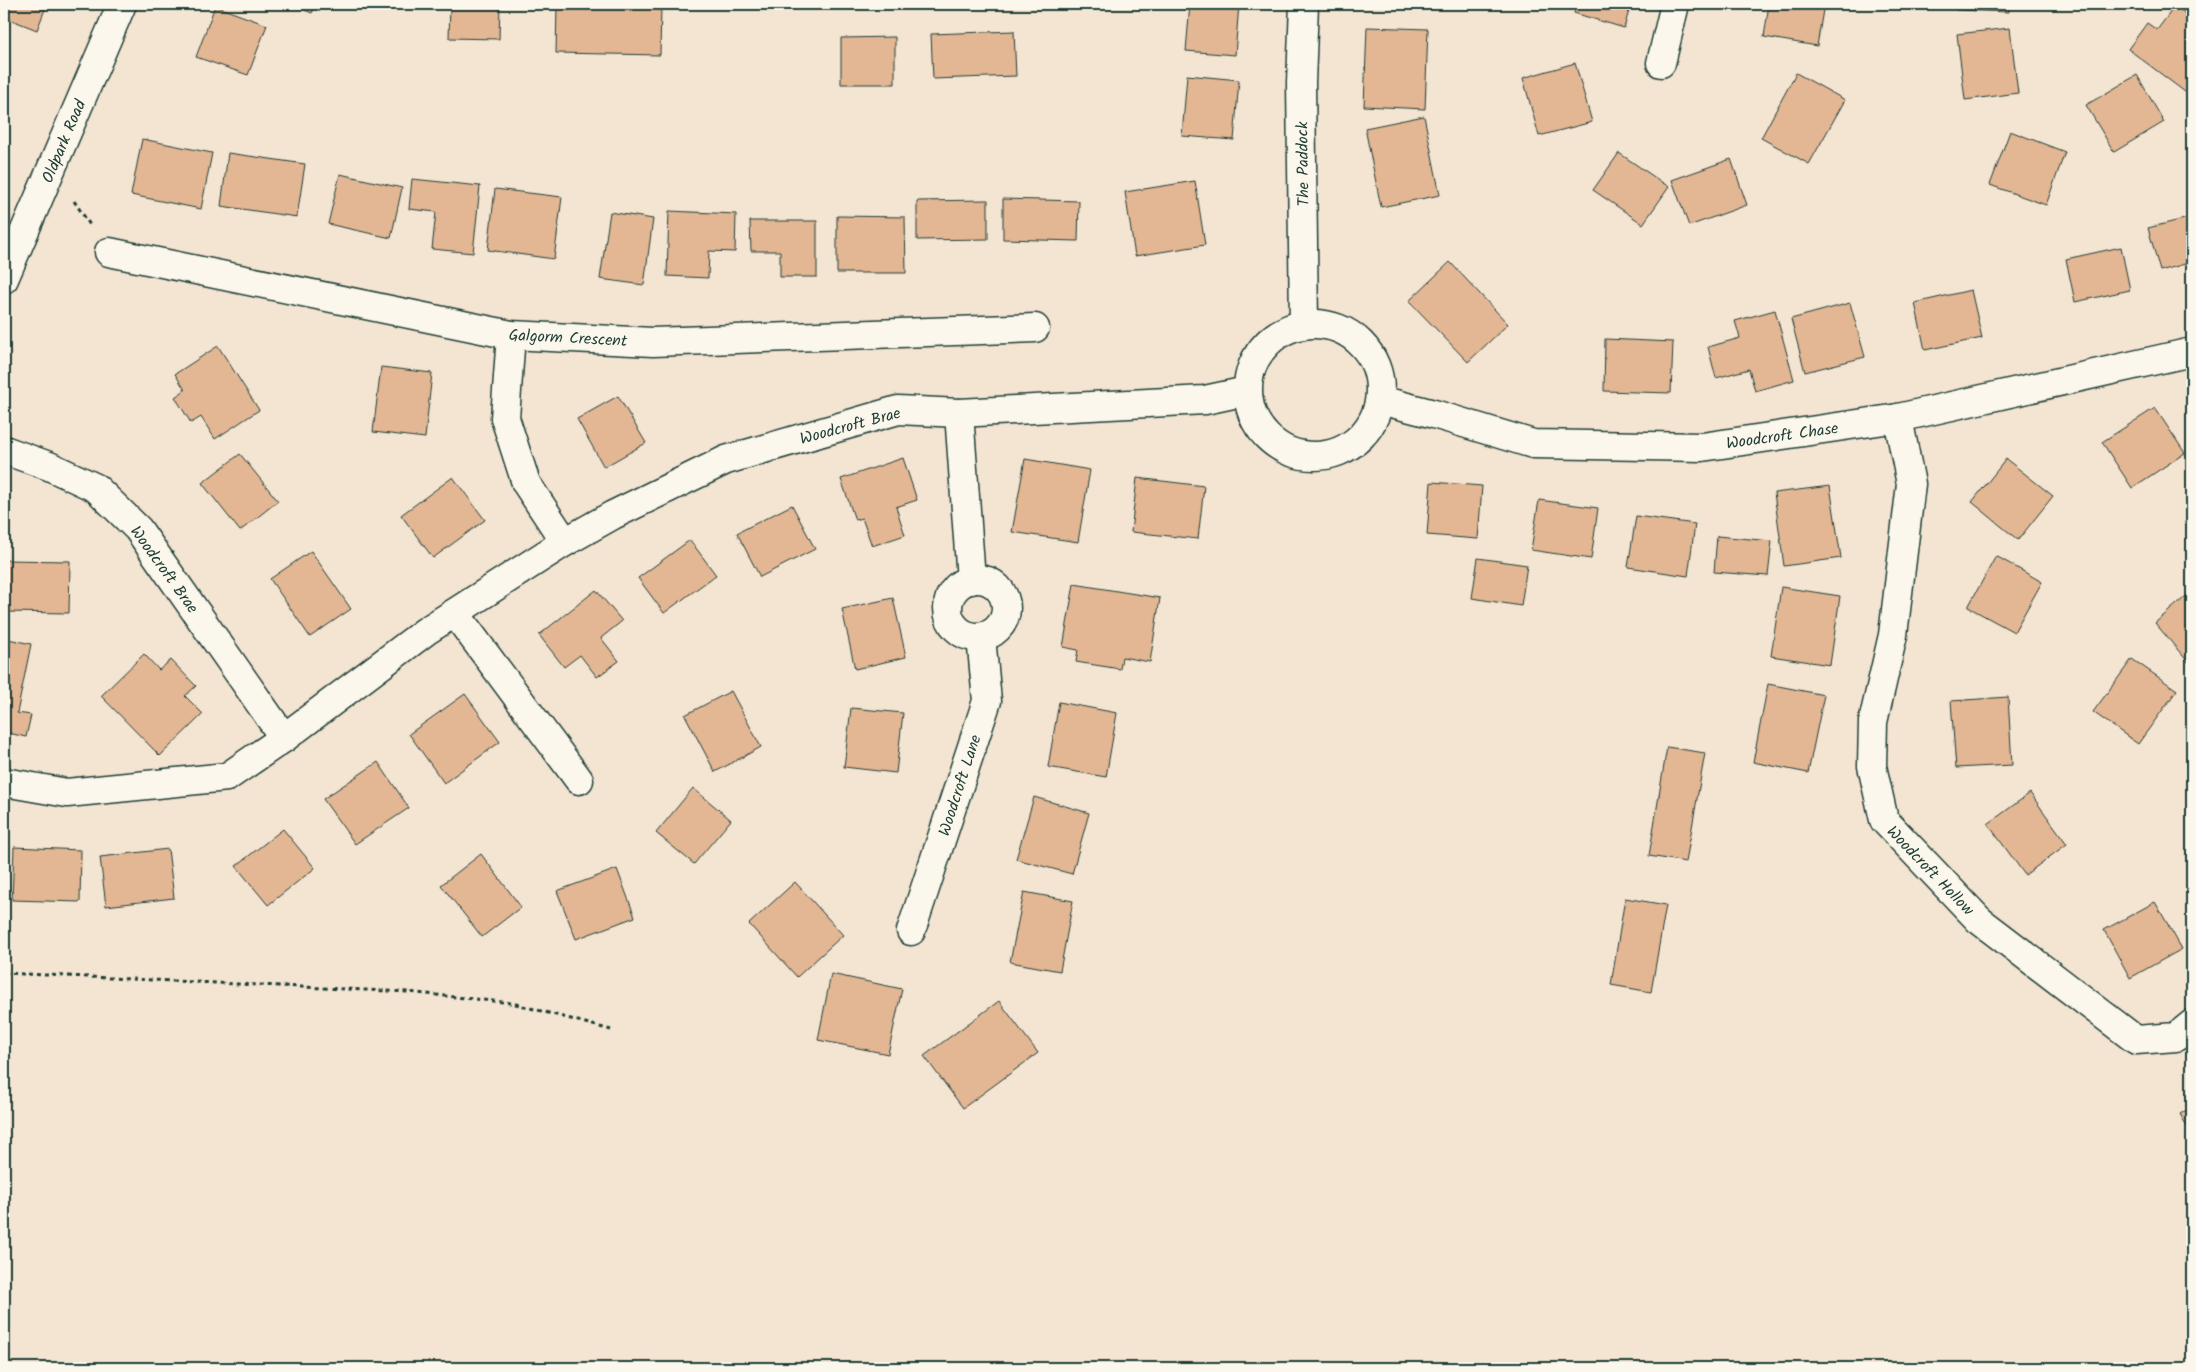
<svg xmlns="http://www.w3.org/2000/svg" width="2196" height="1372" font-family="Kalam,sans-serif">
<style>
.building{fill:#e3b694;stroke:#1f3d34}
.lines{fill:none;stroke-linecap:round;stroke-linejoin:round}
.minor-casing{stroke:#1f3d34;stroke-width:31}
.tertiary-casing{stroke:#1f3d34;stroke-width:31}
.path{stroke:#1f3d34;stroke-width:3;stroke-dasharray:4 4;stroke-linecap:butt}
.minor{stroke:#fbf7ec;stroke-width:28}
.tertiary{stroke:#fbf7ec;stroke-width:28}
.labels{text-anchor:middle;stroke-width:5;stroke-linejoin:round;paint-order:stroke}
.street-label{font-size:16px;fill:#1f3d34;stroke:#fbf7ec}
</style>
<rect width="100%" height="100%" fill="#f4e4d2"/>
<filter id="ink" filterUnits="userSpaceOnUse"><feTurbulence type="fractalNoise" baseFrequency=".02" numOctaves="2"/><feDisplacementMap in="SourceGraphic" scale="10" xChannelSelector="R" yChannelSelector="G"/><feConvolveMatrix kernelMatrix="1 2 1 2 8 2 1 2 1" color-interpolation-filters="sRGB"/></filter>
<g filter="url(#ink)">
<g class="building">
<path d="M4 4H47L37 30 4 17Z"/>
<path d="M289 4H316L312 13Z"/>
<path d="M374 4H429V6L374 8Z"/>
<path d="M450 4H500L499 39 449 38Z"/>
<path d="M557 4 661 5 660 55 556 53Z"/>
<rect x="778" y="4" width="57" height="2"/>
<path d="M1190 4H1239L1235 55 1186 51Z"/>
<path d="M1577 4H1631L1624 28 1574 13Z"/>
<path d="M1769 4H1824L1817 46 1764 37Z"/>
<path d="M1956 4H2009V12L1956 10Z"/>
<path d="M215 6 267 25 248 75 196 57Z"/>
<path d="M2175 6 2192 18V91L2189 95 2128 49 2147 23 2157 30Z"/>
<path d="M1367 27 1428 29 1425 109 1364 106Z"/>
<path d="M2010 28 2018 93 1965 100 1957 34Z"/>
<path d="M1014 31 1016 76 933 79 931 34Z"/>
<path d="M895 37V84H841V38Z"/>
<path d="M1575 63 1592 122 1539 136 1523 78Z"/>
<path d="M1796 73 1845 100 1809 164 1761 138Z"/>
<path d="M1187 75 1239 80 1234 140 1182 136Z"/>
<path d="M2137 75 2164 122 2114 152 2086 105Z"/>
<path d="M1424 116 1440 195 1381 207 1365 128Z"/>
<path d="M2010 131 2065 152 2046 205 1990 185Z"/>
<path d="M142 139 212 153 201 209 131 195Z"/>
<path d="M228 153 305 164 297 217 221 206Z"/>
<path d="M1619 153 1669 187 1643 224 1593 190Z"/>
<path d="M1731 159 1747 205 1689 226 1672 180Z"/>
<path d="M340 174 402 188 391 238 328 224Z"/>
<path d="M412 179 480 186 473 253 432 249 436 212 409 209Z"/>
<path d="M1195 181 1205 245 1135 256 1125 192Z"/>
<path d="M495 189 562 197 554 259 488 250Z"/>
<path d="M1003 199 1079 201 1078 241 1003 239Z"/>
<path d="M988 200V239L917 240V201Z"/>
<path d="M669 211 736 214 735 252 709 251 708 278 667 276Z"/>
<path d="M610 212 653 219 644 285 600 279Z"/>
<path d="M837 216 905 217 906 273H837Z"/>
<path d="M2192 217V262L2160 271 2148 228Z"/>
<path d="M750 221H817V277H780V251H751Z"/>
<path d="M2121 247 2130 290 2075 302 2066 259Z"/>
<path d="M1450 262 1508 324 1468 362 1409 301Z"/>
<path d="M1971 290 1982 338 1925 350 1915 303Z"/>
<path d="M1850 303 1865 357 1805 372 1791 319Z"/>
<path d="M1775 310 1794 380 1755 391 1749 369 1716 378 1708 347 1740 338 1735 321Z"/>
<path d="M1605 339 1673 342 1671 393 1604 391Z"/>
<path d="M218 346 259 410 215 439 201 417 191 423 175 397 185 390 175 374Z"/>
<path d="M381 367 432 373 425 438 373 432Z"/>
<path d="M618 396 646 443 604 467 577 419Z"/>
<path d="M2155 408 2185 453 2132 488 2102 442Z"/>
<path d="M240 454 278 501 240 531 202 483Z"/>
<path d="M903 458 917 500 896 507 905 535 872 546 862 518 855 520 841 479Z"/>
<path d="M1025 459 1090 470 1078 542 1012 532Z"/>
<path d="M2006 459 2053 496 2018 540 1972 502Z"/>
<path d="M453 477 485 520 433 558 401 515Z"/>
<path d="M1137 478 1204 486 1198 539 1131 532Z"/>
<path d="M1431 482 1482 486 1478 539 1427 535Z"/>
<path d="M1830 486 1841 558 1784 566 1774 493Z"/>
<path d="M1539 500 1598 508 1591 559 1531 550Z"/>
<path d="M792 505 815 549 760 577 737 533Z"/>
<path d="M1636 516 1695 524 1688 576 1628 567Z"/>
<path d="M1717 536 1772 541 1768 576 1714 572Z"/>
<path d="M690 540 716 575 664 613 638 578Z"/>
<path d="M311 551 351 609 310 637 270 579Z"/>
<path d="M1996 556 2042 582 2014 632 1968 607Z"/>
<path d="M1478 558 1527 565 1521 606 1472 598Z"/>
<path d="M4 560 70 561 69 613 4 612Z"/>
<path d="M1074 584 1160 598 1150 662 1122 657 1120 669 1076 662 1078 650 1063 647Z"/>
<path d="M1781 587 1840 596 1830 665 1771 656Z"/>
<path d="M596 590 622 621 601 638 619 661 597 677 580 655 564 667 539 635Z"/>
<path d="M2192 591V660L2189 663 2155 623Z"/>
<path d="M893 598 906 657 855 669 842 609Z"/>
<path d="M4 638 31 644 17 713 31 715 26 737 4 732Z"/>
<path d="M144 654 159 670 171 660 196 686 185 696 203 714 160 756 101 696Z"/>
<path d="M2132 659 2177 690 2138 744 2093 712Z"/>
<path d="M1768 684 1824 695 1808 773 1753 762Z"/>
<path d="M731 691 761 747 715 772 685 715Z"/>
<path d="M465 694 500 742 444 783 409 734Z"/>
<path d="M2008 697 2012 765 1956 768 1951 701Z"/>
<path d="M1059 702 1117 713 1106 777 1048 767Z"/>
<path d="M851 708 903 713 896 773 844 767Z"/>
<path d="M1667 747 1705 753 1686 862 1649 856Z"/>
<path d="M378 762 409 808 355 844 323 799Z"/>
<path d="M693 788 731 820 694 864 656 833Z"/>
<path d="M2030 793 2067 844 2025 875 1988 824Z"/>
<path d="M1034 797 1089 813 1072 874 1016 859Z"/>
<path d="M283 829 315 868 268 905 236 866Z"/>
<path d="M14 847 81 850 80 902 12 900Z"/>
<path d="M168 849 174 898 106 906 100 857Z"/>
<path d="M481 854 521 907 482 937 441 885Z"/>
<path d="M617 869 635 917 576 939 557 891Z"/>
<path d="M795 882 843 935 797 977 749 924Z"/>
<path d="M1024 892 1073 901 1060 971 1010 962Z"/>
<path d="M1625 898 1666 905 1651 992 1611 985Z"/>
<path d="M2155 902 2182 949 2130 978 2104 930Z"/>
<path d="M831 974 902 989 888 1054 818 1040Z"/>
<path d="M999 1001 1038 1053 963 1108 924 1056Z"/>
<path d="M2192 1107V1135L2180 1114Z"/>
</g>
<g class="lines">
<g class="minor-casing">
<g id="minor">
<path d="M1661 63 1675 4"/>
<path d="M109 252 511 335 653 342 1035 328"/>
<circle cx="1314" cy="390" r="66"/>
<path d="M1304 325 1301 83 1304 4"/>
<path d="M511 335 505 418 526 483 565 542"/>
<path d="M1380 400 1434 414 1533 444 1702 447 1898 418 2192 352"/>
<path d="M959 413 971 580"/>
<path d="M1898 418 1911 484 1893 635 1873 722 1872 766 1884 820 1979 920 2136 1040 2176 1037 2192 1024"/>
<path d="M4 450 49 466 96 488 138 529 284 738"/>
<circle cx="977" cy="608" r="29"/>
<path d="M455 613 579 780"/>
<path d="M4 782 67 793 227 777 284 738 426 631 565 542 613 515 726 460 898 410 959 413 1205 400 1247 391"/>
<path d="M911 931 987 701 981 637"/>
</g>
</g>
<g class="tertiary-casing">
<path id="tertiary" d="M4 279 122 4"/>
</g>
<g class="path">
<path d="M74 201 90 225"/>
<path d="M4 973 408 992 512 1003 611 1030"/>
</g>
<use href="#minor" class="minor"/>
<use href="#tertiary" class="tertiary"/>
</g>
</g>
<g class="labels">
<g class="street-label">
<text transform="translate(63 141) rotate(-67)" y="6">Oldpark Road</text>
<text transform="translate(1302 164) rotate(-91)" y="6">The Paddock</text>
<text transform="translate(568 337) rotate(3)" y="6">Galgorm Crescent</text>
<text transform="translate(850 425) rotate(-15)" y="6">Woodcroft Brae</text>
<text transform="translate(1782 435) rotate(-8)" y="6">Woodcroft Chase</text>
<text transform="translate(165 569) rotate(54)" y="6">Woodcroft Brae</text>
<text transform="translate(959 785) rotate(-72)" y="6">Woodcroft Lane</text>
<text transform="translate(1931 870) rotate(46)" y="6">Woodcroft Hollow</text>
</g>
</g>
<rect width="2196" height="1372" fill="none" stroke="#fbf7ec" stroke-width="20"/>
<rect x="10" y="10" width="2176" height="1352" fill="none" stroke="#1f3d34" stroke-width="2" filter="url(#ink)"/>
</svg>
